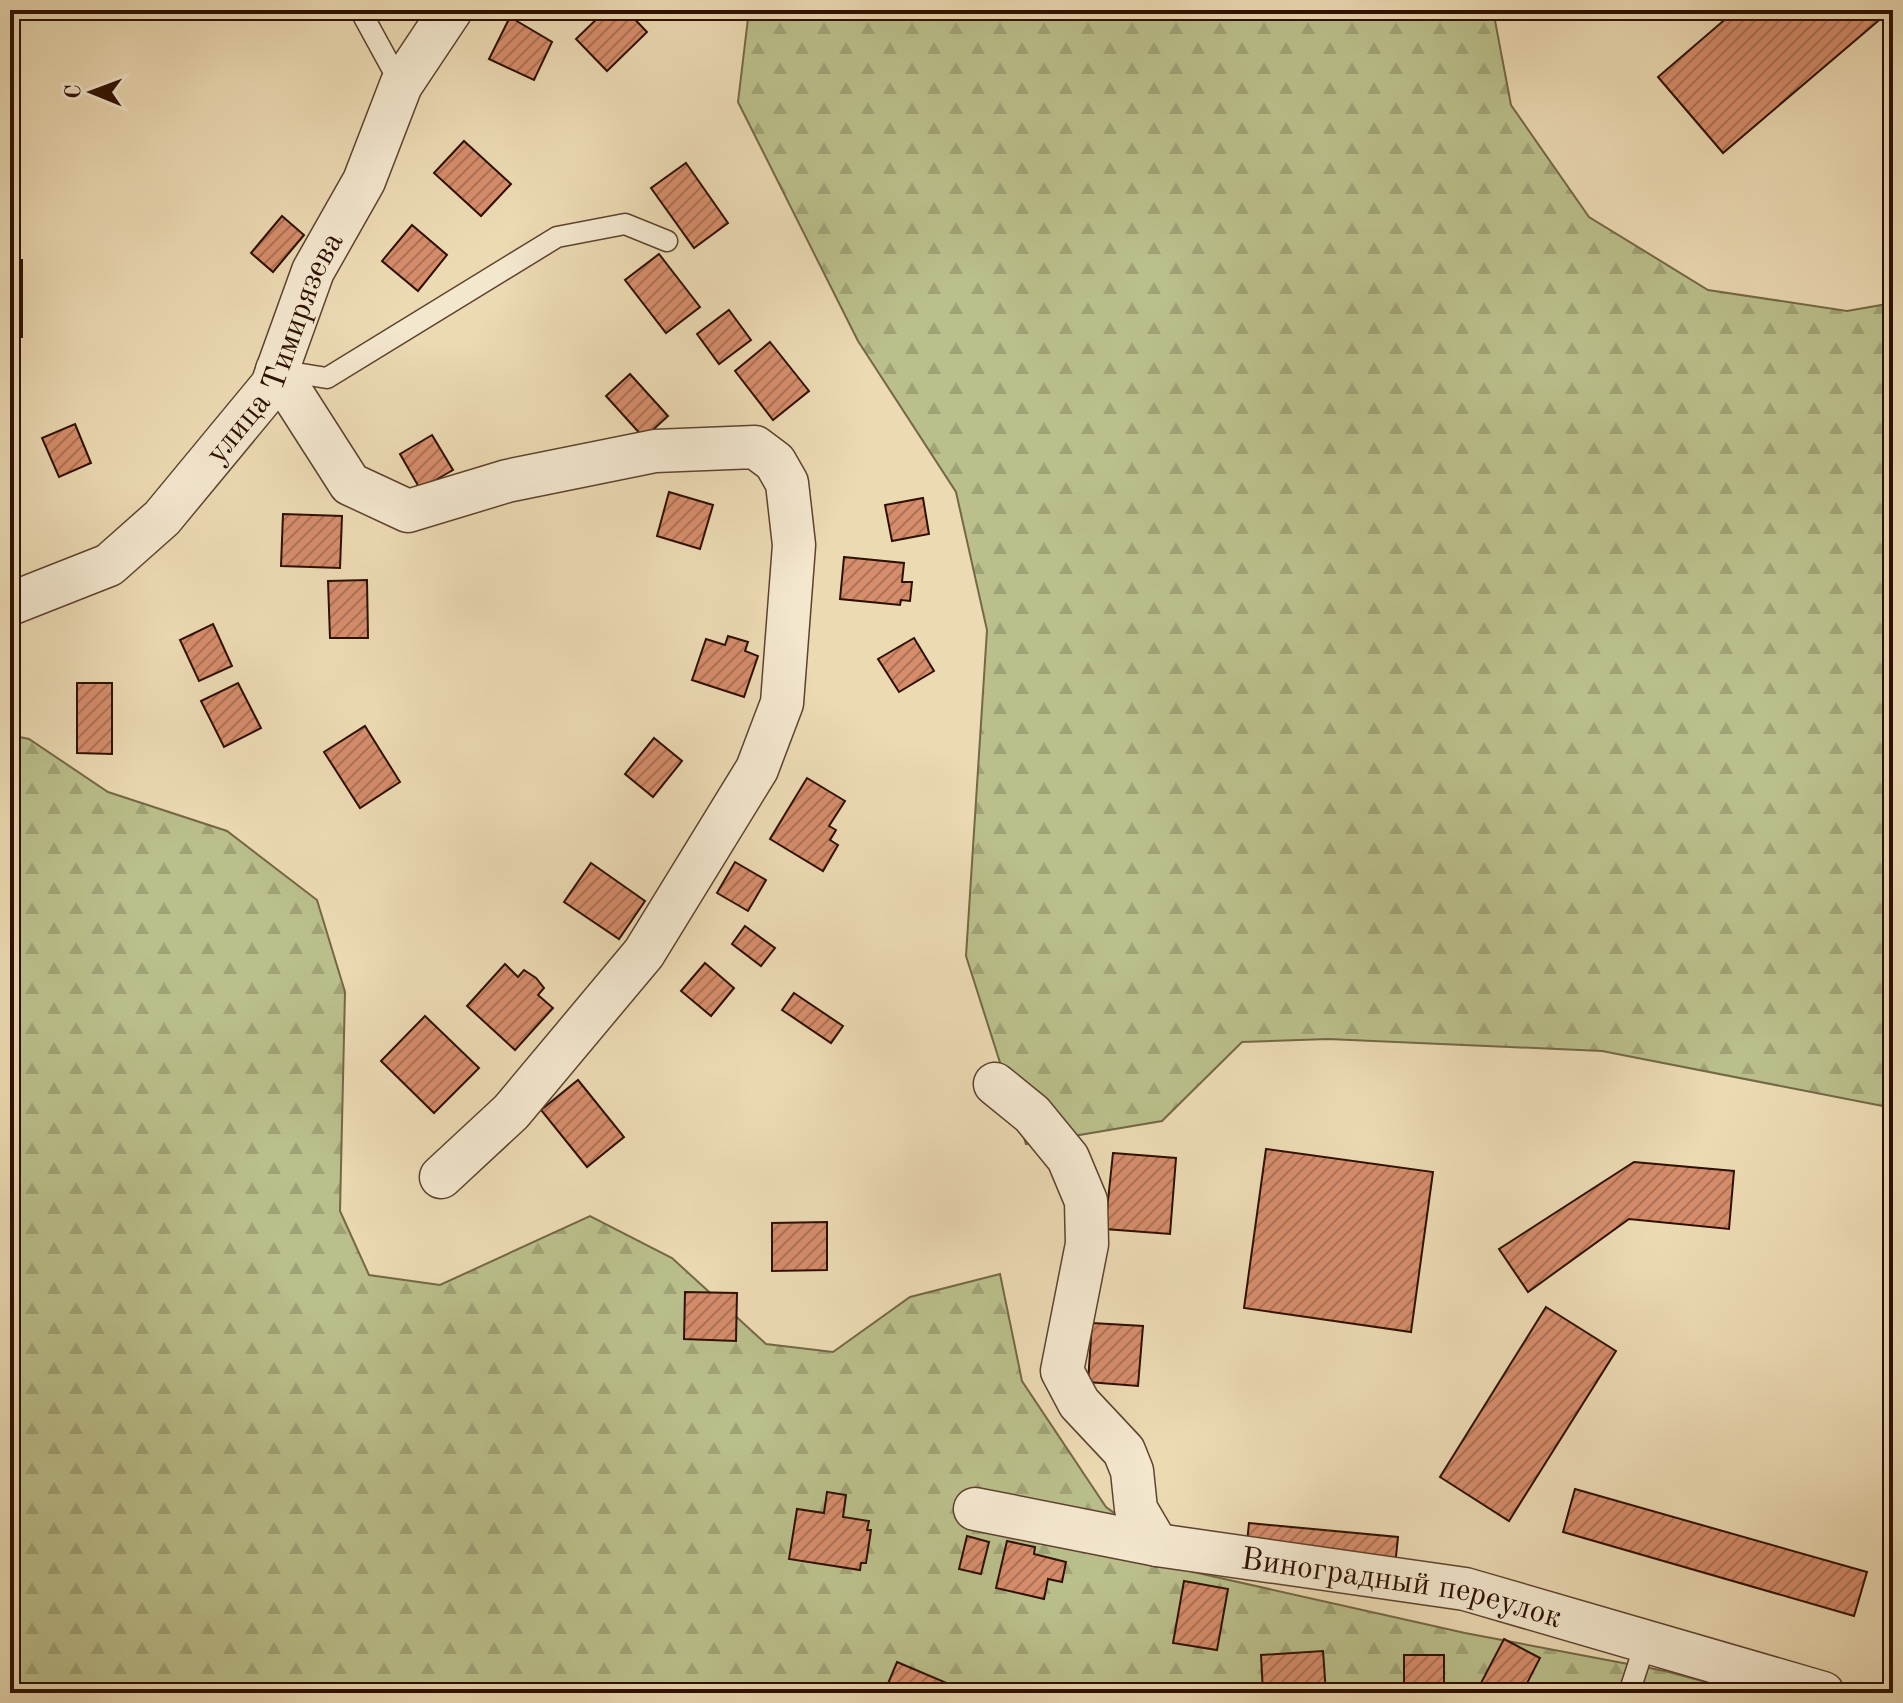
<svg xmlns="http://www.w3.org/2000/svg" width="1903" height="1703" font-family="'Old Standard TT',serif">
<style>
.forest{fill:url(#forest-firs);stroke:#746846;stroke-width:2}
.building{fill:url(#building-hatch);stroke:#2e1001;stroke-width:2}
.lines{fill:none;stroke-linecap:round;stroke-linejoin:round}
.lane-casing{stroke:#5e422e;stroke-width:23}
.street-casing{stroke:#5e422e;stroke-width:45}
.lane{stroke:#f3e7ce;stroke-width:20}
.street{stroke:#f3e7ce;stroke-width:42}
.labels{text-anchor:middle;stroke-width:6;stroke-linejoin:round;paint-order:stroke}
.street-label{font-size:32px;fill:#2e1001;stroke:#f3e7ce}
</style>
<defs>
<pattern id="forest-firs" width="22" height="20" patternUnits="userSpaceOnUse" patternTransform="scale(2)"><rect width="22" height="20" fill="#babf8b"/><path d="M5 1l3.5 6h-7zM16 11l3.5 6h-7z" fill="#a0a376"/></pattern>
<pattern id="building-hatch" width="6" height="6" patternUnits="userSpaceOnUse" patternTransform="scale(2)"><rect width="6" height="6" fill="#d68d6b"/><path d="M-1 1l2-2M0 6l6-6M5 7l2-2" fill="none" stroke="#ae7256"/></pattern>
</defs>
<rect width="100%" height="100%" fill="#ecdab3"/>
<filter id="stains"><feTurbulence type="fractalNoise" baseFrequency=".0025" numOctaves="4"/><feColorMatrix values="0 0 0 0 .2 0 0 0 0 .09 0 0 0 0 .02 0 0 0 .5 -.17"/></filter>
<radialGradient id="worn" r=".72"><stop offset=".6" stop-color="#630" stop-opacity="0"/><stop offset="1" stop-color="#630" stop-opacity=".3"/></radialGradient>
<g class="forest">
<path d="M749 10H1493L1511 105 1589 217 1708 290 1847 311 1893 303V1108L1602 1051 1328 1039 1242 1042 1162 1121 1026 1144 966 956 987 630 956 492 858 341 738 102Z"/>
<path d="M10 735 29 739 108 792 227 831 317 900 345 992 340 1211 369 1275 440 1285 590 1216 672 1258 766 1344 833 1352 910 1297 1000 1274 1022 1381 1106 1507 1198 1573 1465 1633 1665 1671 1747 1693H10Z"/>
</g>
<g class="building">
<path d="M606 10H626L647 32 607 71 576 39Z"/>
<path d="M1736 10H1891L1723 153 1658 77Z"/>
<path d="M510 17 552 42 534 80 489 59Z"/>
<path d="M464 141 511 184 481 216 434 173Z"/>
<path d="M686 163 728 223 694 248 651 188Z"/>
<path d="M282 216 304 235 273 272 251 253Z"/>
<path d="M412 225 447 255 418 291 382 261Z"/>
<path d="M659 254 700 307 666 333 625 280Z"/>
<rect x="10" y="260" width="12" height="77"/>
<path d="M729 310 751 340 719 364 697 334Z"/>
<path d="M770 342 809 391 773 420 735 371Z"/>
<path d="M630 374 668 416 644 438 606 396Z"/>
<path d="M75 424 91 463 59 477 42 438Z"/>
<path d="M432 435 453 470 420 489 400 454Z"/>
<path d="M669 492 713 505 700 549 657 536Z"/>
<path d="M923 498 929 534 892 541 885 505Z"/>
<path d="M283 514 342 516 340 568 281 566Z"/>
<path d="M844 557 904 563 902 582H912L910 601 901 600 900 605 840 599Z"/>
<path d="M367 580 368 638H330L328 581Z"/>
<path d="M213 624 232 666 199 681 180 640Z"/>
<path d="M728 636 748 642 745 651 758 656 744 697 692 680 706 639 725 645Z"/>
<path d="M914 638 934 671 899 692 878 659Z"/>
<path d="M77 683H112V754L77 753Z"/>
<path d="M238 683 261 728 224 747 201 701Z"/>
<path d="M365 726 400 782 360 808 324 752Z"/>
<path d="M654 738 682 761 653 797 625 774Z"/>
<path d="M807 778 845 801 829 826 836 830 830 840 838 845 823 871 770 839Z"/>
<path d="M735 862 766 880 748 911 717 893Z"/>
<path d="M591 863 645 901 619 939 564 902Z"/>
<path d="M745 926 775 948 761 966 732 944Z"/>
<path d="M705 963 734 988 711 1016 681 991Z"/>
<path d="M505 964 518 977 524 970 536 978 544 988 538 995 553 1008 515 1050 467 1006Z"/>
<path d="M794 993 843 1026 831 1043 782 1010Z"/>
<path d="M425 1016 479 1068 434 1113 381 1061Z"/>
<path d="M578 1080 624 1137 587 1167 541 1110Z"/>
<path d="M1266 1149 1433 1172 1411 1332 1244 1308Z"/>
<path d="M1113 1153 1176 1158 1170 1234 1105 1229Z"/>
<path d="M1634 1162 1734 1171 1729 1229 1629 1219 1528 1292 1499 1249Z"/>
<path d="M827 1222V1270L772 1271V1223Z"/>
<path d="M685 1292 737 1293 736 1341 684 1339Z"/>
<path d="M1546 1307 1616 1351 1509 1521 1440 1477Z"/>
<path d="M1092 1323 1143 1326 1138 1386 1088 1382Z"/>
<path d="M1575 1489 1867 1572 1854 1616 1563 1532Z"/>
<path d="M827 1492 846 1495 843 1517 869 1521 867 1530H871L866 1563H861L860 1570 789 1559 797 1509 824 1513Z"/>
<path d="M1249 1523 1398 1537 1395 1566 1246 1552Z"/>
<path d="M967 1536 989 1542 981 1574 959 1569Z"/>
<path d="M1007 1541 1035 1547 1034 1554 1066 1562 1062 1582 1048 1579 1044 1599 996 1588Z"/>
<path d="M1184 1581 1228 1589 1217 1650 1173 1643Z"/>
<path d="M1504 1639 1540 1658 1522 1693H1500L1481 1683Z"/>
<path d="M1323 1651 1326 1693H1263L1261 1655Z"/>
<rect x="1404" y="1655" width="40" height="38"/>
<path d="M897 1662 949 1684 945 1693H884Z"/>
</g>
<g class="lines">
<g class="lane-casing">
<g id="lane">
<path d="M360 10 401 85"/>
<path d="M277 370 327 378 557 237 625 224 667 241"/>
<path d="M1629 1693 1645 1644"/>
</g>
</g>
<g class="street-casing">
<g id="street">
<path d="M277 370 350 484 408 511 507 481 655 451 755 447 775 462 787 483 794 545 782 703 757 769 644 953 511 1112 441 1177"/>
<path id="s1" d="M10 604 109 565 162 518 272 385 313 271 364 181 401 85 451 10"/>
<path d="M995 1084 1032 1114 1068 1158 1086 1201 1087 1244 1062 1371 1079 1403 1124 1451 1132 1471 1136 1509 1157 1545"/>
<path id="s2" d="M975 1509 1157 1545 1465 1589 1823 1693"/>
</g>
</g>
<use href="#lane" class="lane"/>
<use href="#street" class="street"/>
</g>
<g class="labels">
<g class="street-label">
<text dy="11" stroke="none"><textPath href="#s1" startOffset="384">улица Тимирязева</textPath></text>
<text dy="11" stroke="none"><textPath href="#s2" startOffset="434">Виноградный переулок</textPath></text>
</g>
</g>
<rect width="1903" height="1703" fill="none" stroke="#ecdab3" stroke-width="40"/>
<rect x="12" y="12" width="1879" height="1679" fill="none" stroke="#2e1001" stroke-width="4"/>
<rect x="20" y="20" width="1863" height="1663" fill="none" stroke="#2e1001" stroke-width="2"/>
<g transform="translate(92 92) rotate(271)" stroke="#f3e7ce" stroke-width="6" paint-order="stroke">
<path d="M0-6L14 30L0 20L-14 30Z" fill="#2e1001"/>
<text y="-12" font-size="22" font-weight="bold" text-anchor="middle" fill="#2e1001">С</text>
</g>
<rect width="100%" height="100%" filter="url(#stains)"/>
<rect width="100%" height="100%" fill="url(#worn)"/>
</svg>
